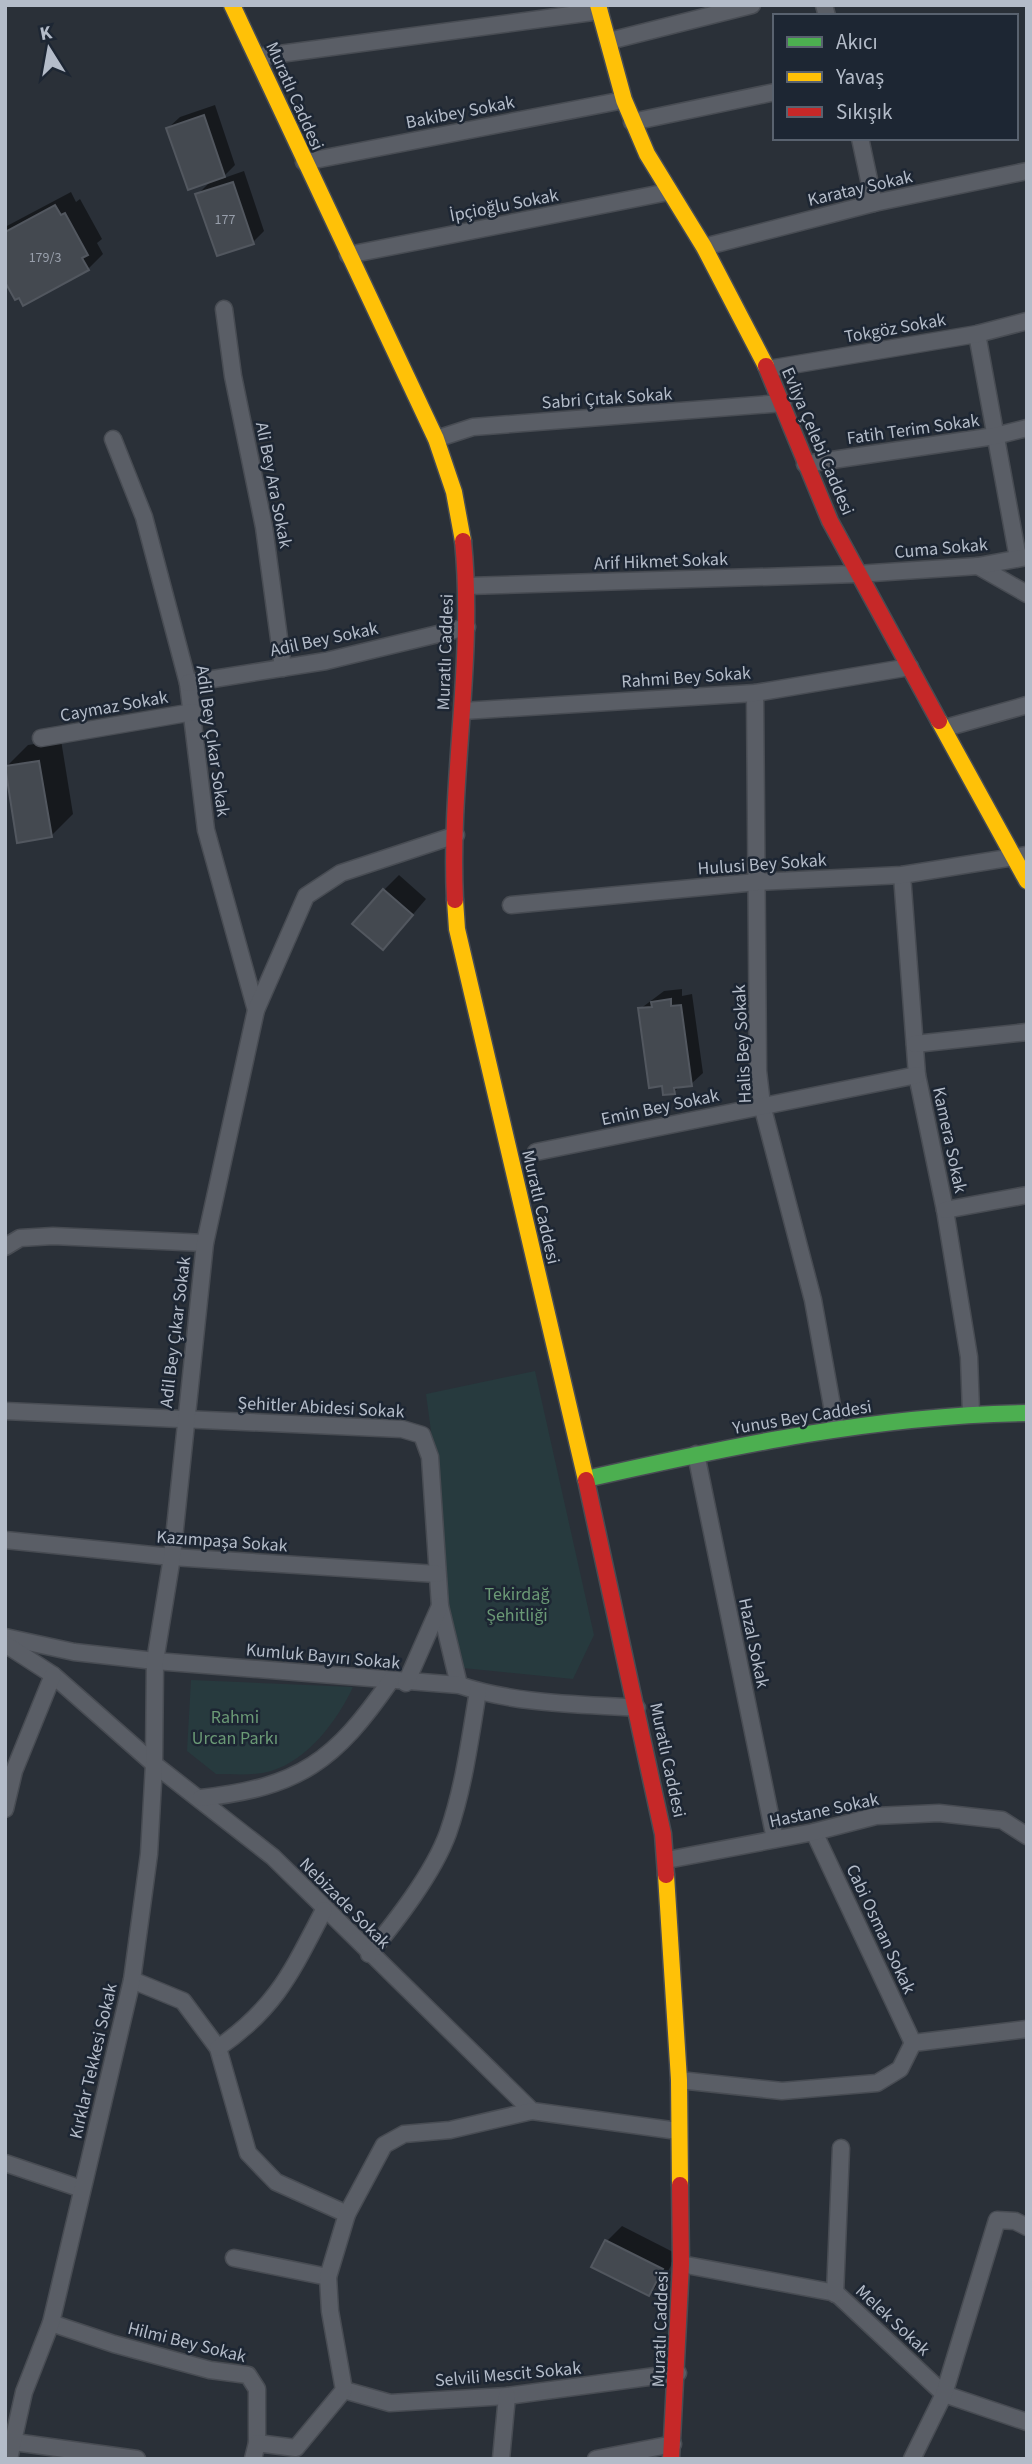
<svg xmlns="http://www.w3.org/2000/svg" width="1032" height="2464" font-family="'Source Sans 3',sans-serif">
<style>
.green{fill:#273a3e}
.shadow{fill:#0007}
.building{fill:#444950;stroke:#52575f;stroke-width:2}
.lines{fill:none;stroke-linecap:round;stroke-linejoin:round}
.street-casing{stroke:#484c53;stroke-width:19}
.fast-casing{stroke:#484c53;stroke-width:19}
.slow-casing{stroke:#484c53;stroke-width:19}
.jam-casing{stroke:#484c53;stroke-width:19}
.street{stroke:#5a5e66;stroke-width:16}
.fast{stroke:#4caf50;stroke-width:16}
.slow{stroke:#ffc107;stroke-width:16}
.jam{stroke:#c62828;stroke-width:16}
.labels{text-anchor:middle;stroke-width:5;stroke-linejoin:round;paint-order:stroke}
.number-label{font-size:14px;fill:#989fab}
.street-label{font-size:18px;fill:#b4bcc9;stroke:#1d2633}
.park-label{font-size:18px;fill:#6b9a76;stroke:#1d2633}
</style>
<rect width="100%" height="100%" fill="#2a3038"/>
<g class="green">
<path d="M535 1371 594 1635 573 1679 463 1668 451 1631 442 1513 426 1394Z"/>
<path d="M191 1680 353 1687C337 1721 308 1760 271 1771 255 1776 233 1774 216 1774L187 1751Z"/>
</g>
<g class="shadow">
<path d="M215 105 235 165 221 179 244 171 264 231 253 242 197 195 212 180 168 128 180 117Z"/>
<path d="M71 192 76 202 80 199 102 239 97 243 103 254 88 269 5 279V227Z"/>
<path d="M61 740 73 814 51 836 6 767 28 745Z"/>
<path d="M399 875 426 899 398 932 384 890Z"/>
<path d="M682 989V996L692 994 703 1073 691 1084 681 1085 674 1092 640 1009 664 991Z"/>
<path d="M622 2226 677 2254 664 2279 649 2294 607 2241Z"/>
</g>
<g class="building">
<path d="M204 115 225 177 188 190 166 128Z"/>
<path d="M233 182 254 244 217 256 195 194Z"/>
<path d="M55 205 61 215 65 213 88 255 82 258 89 270 23 306 19 298 15 300 5 282V232Z"/>
<path d="M39 761 52 837 17 843 5 766Z"/>
<path d="M383 889 413 915 383 950 352 924Z"/>
<path d="M671 999V1006L681 1005 692 1086 674 1088 675 1094 663 1095 662 1086 649 1088 638 1008 652 1007 651 1002Z"/>
<path d="M605 2240 663 2269 649 2296 591 2267Z"/>
</g>
<g class="lines">
<g class="street-casing">
<g id="street">
<path d="M824 5 827 16"/>
<path d="M609 41 752 5"/>
<path d="M257 57 600 11"/>
<path d="M632 122 775 92"/>
<path d="M860 138 874 203"/>
<path d="M304 162 624 100"/>
<path d="M704 247 874 203 1027 171"/>
<path d="M348 255 668 192"/>
<path d="M224 309 233 376 264 527 283 668"/>
<path d="M977 334 1018 558"/>
<path d="M768 369 977 334 1027 321"/>
<path d="M113 439 144 517 188 683 206 830 256 1010"/>
<path d="M436 439 473 427 783 403"/>
<path d="M805 464 995 436 1027 428"/>
<path d="M978 566 1027 594"/>
<path d="M467 586 857 574 978 566 1027 557"/>
<path d="M188 683 326 661 467 627"/>
<path d="M755 693 758 1071 762 1105 813 1300 836 1428"/>
<path d="M463 711 755 693 910 667"/>
<path d="M945 728 1027 705"/>
<path d="M41 738 193 712"/>
<path d="M902 875 917 1075 945 1210 969 1357 971 1412"/>
<path d="M511 905 757 882 902 875 1027 855"/>
<path d="M915 1044 1027 1032"/>
<path d="M536 1152 917 1075"/>
<path d="M945 1210 1027 1195"/>
<path d="M5 1247 20 1238 53 1236 205 1243"/>
<path d="M5 1411 402 1429 422 1435 430 1457 440 1606 459 1685"/>
<path d="M696 1454 775 1839"/>
<path d="M5 1540 172 1557 437 1574"/>
<path d="M5 1637 74 1652 155 1661 459 1685C515 1704 579 1704 637 1708"/>
<path d="M5 1644 53 1675 154 1764 273 1857 532 2111 678 2131"/>
<path d="M406 1683 440 1606"/>
<path d="M201 1798C300 1787 335 1761 391 1680"/>
<path d="M5 1809 14 1771 53 1675"/>
<path d="M814 1832 913 2043"/>
<path d="M667 1860 814 1832 876 1816 939 1813 1002 1820 1027 1836"/>
<path d="M369 1954C396 1921 433 1874 448 1833 464 1787 470 1739 478 1691"/>
<path d="M132 1980 183 2001 218 2048 248 2153 276 2182 347 2214"/>
<path d="M218 2048C277 2007 292 1971 324 1910"/>
<path d="M679 2080 782 2091 877 2083 900 2069 913 2043 1027 2029"/>
<path d="M5 2163 82 2189"/>
<path d="M234 2258 328 2277"/>
<path d="M681 2264 836 2293 944 2394 1027 2422"/>
<path d="M835 2294 841 2148"/>
<path d="M51 2323 114 2344 210 2370 248 2375 257 2389V2443"/>
<path d="M344 2390 390 2403 507 2396 678 2373"/>
<path d="M14 2442 137 2459"/>
<path d="M9 2459 24 2392 51 2323 132 1980 149 1854 154 1764 155 1661 172 1557 205 1243 256 1010 306 896 341 873 456 835"/>
<path d="M253 2459 257 2443 296 2448 344 2390 330 2311 328 2277 347 2214 384 2145 404 2134 450 2130 532 2111"/>
<path d="M501 2459 507 2396"/>
<path d="M596 2459 673 2444"/>
<path d="M912 2459 944 2394 997 2220 1015 2221 1027 2227"/>
</g>
</g>
<g class="fast-casing">
<path id="fast" d="M586 1479C732 1446 877 1415 1027 1413"/>
</g>
<g class="slow-casing">
<g id="slow">
<path d="M232 5 436 439 454 492 463 541"/>
<path d="M598 5 624 100 647 154 704 247 766 366"/>
<path d="M939 721 1027 881"/>
<path d="M455 900 457 929 586 1480"/>
<path d="M666 1875 679 2080 680 2185"/>
</g>
</g>
<g class="jam-casing">
<g id="jam">
<path d="M766 366 830 521 939 721"/>
<path d="M455 900C449 780 475 661 463 541"/>
<path d="M586 1480 663 1834 666 1875"/>
<path d="M671 2459 681 2264 680 2185"/>
</g>
</g>
<use href="#street" class="street"/>
<use href="#fast" class="fast"/>
<use href="#slow" class="slow"/>
<use href="#jam" class="jam"/>
</g>
<g class="labels">
<g class="number-label">
<text x="225" y="224">177</text>
<text x="45" y="262">179/3</text>
</g>
<g class="street-label">
<text transform="translate(295 96) rotate(66)" y="6">Muratlı Caddesi</text>
<text transform="translate(460 112) rotate(-11)" y="6">Bakibey Sokak</text>
<text transform="translate(860 188) rotate(-13)" y="6">Karatay Sokak</text>
<text transform="translate(504 205) rotate(-11)" y="6">İpçioğlu Sokak</text>
<text transform="translate(895 328) rotate(-10)" y="6">Tokgöz Sokak</text>
<text transform="translate(607 398) rotate(-4)" y="6">Sabri Çıtak Sokak</text>
<text transform="translate(913 429) rotate(-8)" y="6">Fatih Terim Sokak</text>
<text transform="translate(818 441) rotate(67)" y="6">Evliya Çelebi Caddesi</text>
<text transform="translate(274 485) rotate(79)" y="6">Ali Bey Ara Sokak</text>
<text transform="translate(941 548) rotate(-5)" y="6">Cuma Sokak</text>
<text transform="translate(661 561) rotate(-2)" y="6">Arif Hikmet Sokak</text>
<text transform="translate(324 639) rotate(-12)" y="6">Adil Bey Sokak</text>
<text transform="translate(445 652) rotate(-88)" y="6">Muratlı Caddesi</text>
<text transform="translate(686 677) rotate(-4)" y="6">Rahmi Bey Sokak</text>
<text transform="translate(114 706) rotate(-10)" y="6">Caymaz Sokak</text>
<text transform="translate(213 741) rotate(82)" y="6">Adil Bey Çıkar Sokak</text>
<text transform="translate(762 864) rotate(-4)" y="6">Hulusi Bey Sokak</text>
<text transform="translate(742 1044) rotate(-93)" y="6">Halis Bey Sokak</text>
<text transform="translate(660 1107) rotate(-12)" y="6">Emin Bey Sokak</text>
<text transform="translate(950 1140) rotate(78)" y="6">Kamera Sokak</text>
<text transform="translate(541 1207) rotate(77)" y="6">Muratlı Caddesi</text>
<text transform="translate(175 1332) rotate(-83)" y="6">Adil Bey Çıkar Sokak</text>
<text transform="translate(321 1407) rotate(3)" y="6">Şehitler Abidesi Sokak</text>
<text transform="translate(802 1417) rotate(-9)" y="6">Yunus Bey Caddesi</text>
<text transform="translate(222 1541) rotate(4)" y="6">Kazımpaşa Sokak</text>
<text transform="translate(754 1643) rotate(78)" y="6">Hazal Sokak</text>
<text transform="translate(323 1656) rotate(5)" y="6">Kumluk Bayırı Sokak</text>
<text transform="translate(668 1760) rotate(78)" y="6">Muratlı Caddesi</text>
<text transform="translate(824 1810) rotate(-12)" y="6">Hastane Sokak</text>
<text transform="translate(345 1903) rotate(45)" y="6">Nebizade Sokak</text>
<text transform="translate(881 1929) rotate(65)" y="6">Cabi Osman Sokak</text>
<text transform="translate(93 2061) rotate(-77)" y="6">Kırklar Tekkesi Sokak</text>
<text transform="translate(893 2320) rotate(43)" y="6">Melek Sokak</text>
<text transform="translate(660 2329) rotate(-88)" y="6">Muratlı Caddesi</text>
<text transform="translate(187 2342) rotate(14)" y="6">Hilmi Bey Sokak</text>
<text transform="translate(508 2374) rotate(-5)" y="6">Selvili Mescit Sokak</text>
</g>
<g class="park-label">
<text x="517" y="1600">Tekirdağ<tspan x="517" dy="21">Şehitliği</tspan></text>
<text x="235" y="1723">Rahmi<tspan x="235" dy="21">Urcan Parkı</tspan></text>
</g>
</g>
<rect width="1032" height="2464" fill="none" stroke="#b4bcc9" stroke-width="14"/>
<rect x="773" y="14" width="245" height="126" fill="#1d2633" stroke="#59626f" stroke-width="2"/>
<rect x="787" y="37" width="35" height="10" fill="#4caf50" stroke="#59626f" stroke-width="2"/>
<text x="836" y="49" font-size="21" fill="#b4bcc9">Akıcı</text>
<rect x="787" y="72" width="35" height="10" fill="#ffc107" stroke="#59626f" stroke-width="2"/>
<text x="836" y="84" font-size="21" fill="#b4bcc9">Yavaş</text>
<rect x="787" y="107" width="35" height="10" fill="#c62828" stroke="#59626f" stroke-width="2"/>
<text x="836" y="119" font-size="21" fill="#b4bcc9">Sıkışık</text>
<g transform="translate(49 49) rotate(349)" stroke="#1d2633" stroke-width="5" paint-order="stroke">
<path d="M0-5L12 26L0 18L-12 26Z" fill="#b4bcc9"/>
<text y="-10" font-size="19" font-weight="bold" text-anchor="middle" fill="#b4bcc9">K</text>
</g>
</svg>
